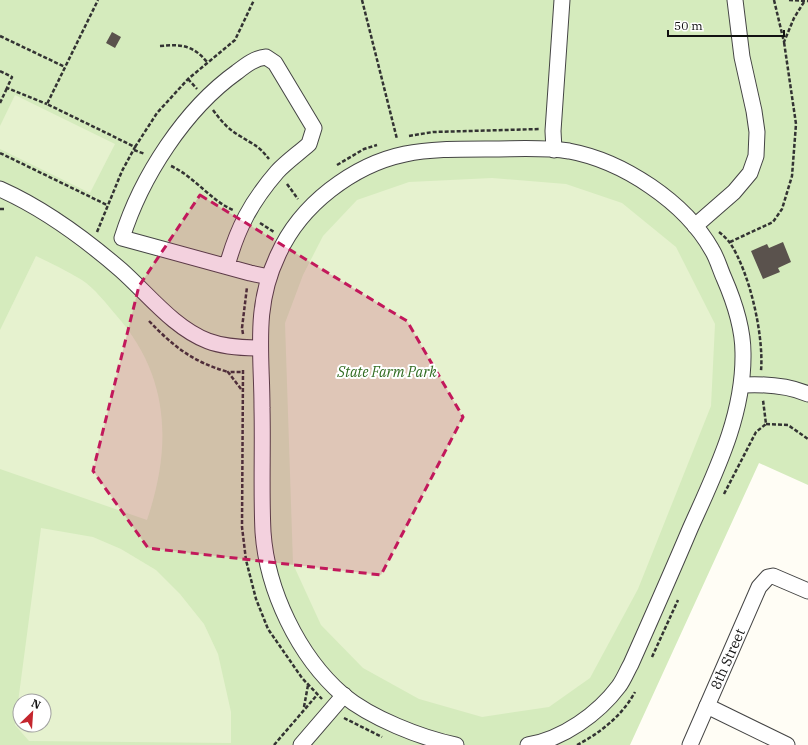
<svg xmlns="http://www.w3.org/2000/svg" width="808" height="745" font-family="'IBM Plex Serif',serif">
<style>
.green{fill:#d5ebbd;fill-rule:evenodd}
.pitch{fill:#e6f2cf;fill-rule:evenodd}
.building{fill:#5a524d}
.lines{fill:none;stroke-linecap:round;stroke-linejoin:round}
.minor-casing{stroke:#444;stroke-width:17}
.path{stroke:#333;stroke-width:2.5;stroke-dasharray:4 2;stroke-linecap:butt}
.minor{stroke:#fff;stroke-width:15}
.marked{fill:#c2185b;fill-opacity:0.2;stroke:#c2185b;stroke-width:3;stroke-dasharray:8 5;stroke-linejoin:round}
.labels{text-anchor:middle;stroke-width:4;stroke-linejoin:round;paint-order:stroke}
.park-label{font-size:14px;font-style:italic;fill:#2f6b1f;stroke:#fff}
.street-label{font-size:14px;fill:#111;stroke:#fff}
</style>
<rect width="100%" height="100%" fill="#fffdf5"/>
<path class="green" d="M0 0H808V485L759 463 630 745H0ZM20 701H44V725H20Z"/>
<g class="pitch">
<path d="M15 95 115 144 90 193 0 149V126Z"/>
<path d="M492 178 566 184 622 203 676 247 715 324 711 406 638 589 590 678 549 707 482 717 419 699 363 668 321 625 293 564 285 323 303 275 323 236 357 200 409 182Z"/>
<path d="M36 256C51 263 67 271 82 280 95 289 106 303 116 315 170 376 172 446 147 520L0 469V330Z"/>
<path d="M41 528 93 537 121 549 156 570 180 594 204 624 218 654 231 712V743L29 741 15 725ZM20 701H44V725H20Z"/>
</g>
<g class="building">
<path d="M112 32 121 37 115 48 106 43Z"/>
<path d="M783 242 791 262 778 268 780 272 763 279 751 251 767 244 769 248Z"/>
</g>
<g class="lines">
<g class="minor-casing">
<g id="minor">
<path d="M554 150 553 131 562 0"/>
<path d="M0 189C45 209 84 238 121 270 148 294 174 328 208 341 224 347 243 348 260 348"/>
<path d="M695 226 734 192 750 173 756 156 757 132 754 111 742 57 735 0"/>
<path d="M227 266C237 229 251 202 277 172 286 162 299 153 309 144L314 128 275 63 266 57C255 58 246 65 237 72 185 109 141 177 122 238L250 273 269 277"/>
<path d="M743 385C763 384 789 386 808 394"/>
<path d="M707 706 787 745"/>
<path d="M301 745 344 695"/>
<path d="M456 745C421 738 371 718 343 695 298 656 267 590 263 532 261 491 263 449 262 408 262 353 253 307 278 255 290 228 307 208 330 190 384 148 426 149 491 149 517 149 544 147 569 151 623 161 685 202 712 250 717 258 720 269 724 278 734 301 743 327 743 353 744 416 715 473 690 529 671 574 651 619 631 664 627 671 624 679 619 686 598 714 563 739 528 745"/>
<path id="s1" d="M690 745 759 587 768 577 773 576 808 591"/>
</g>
</g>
<g class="path">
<path d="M362 0 397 139"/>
<path d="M774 0 784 42 794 18 804 2"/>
<path d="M789 0 808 1"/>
<path d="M0 36 65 67"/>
<path d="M160 46C181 44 193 45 207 62"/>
<path d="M0 71 12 77 7 88 47 104"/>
<path d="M188 79 197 89"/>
<path d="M0 103 7 88"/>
<path d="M213 110C221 121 229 130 240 136 254 145 258 145 269 159"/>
<path d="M409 136 433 132 540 129"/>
<path d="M135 147 157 113 188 79 235 40 254 0"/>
<path d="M134 150 145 154"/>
<path d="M0 153 107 205"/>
<path d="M337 165 364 149 377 145"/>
<path d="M171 166C195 177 210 200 233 210"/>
<path d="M287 184 298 199"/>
<path d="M0 209H6"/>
<path d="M260 223 274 232"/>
<path d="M97 232 122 171 135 147 47 104 98 0"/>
<path d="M719 232C723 235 727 239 730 243 750 273 764 336 761 371"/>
<path d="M730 242 773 222 782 209 792 176 796 124 784 42"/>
<path d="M149 321C174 347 193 362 228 372"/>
<path d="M243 334 242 328 247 287"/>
<path d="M243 370 242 527 246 560 256 599 268 629 302 678 322 699"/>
<path d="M241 389 228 372H243"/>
<path d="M766 424 788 425 808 439"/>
<path d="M724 494 756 432 766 424 763 400"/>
<path d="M652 657 678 600"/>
<path d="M304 707 308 685"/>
<path d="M344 718 382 737"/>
<path d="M274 745 317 695"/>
<path d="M577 745C600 733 622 716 635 692"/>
</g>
<use href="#minor" class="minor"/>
</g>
<path class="marked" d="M200 195 407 321 463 417 381 575 148 548 93 471 139 286Z"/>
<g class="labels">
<g class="park-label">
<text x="387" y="377">State Farm Park</text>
</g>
<g class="street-label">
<text dy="5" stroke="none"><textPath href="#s1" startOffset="94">8th Street</textPath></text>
</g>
</g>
<g transform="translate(32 713) rotate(25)"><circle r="19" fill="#ffffff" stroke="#a0a0a0"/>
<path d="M0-3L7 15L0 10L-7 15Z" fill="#c4262e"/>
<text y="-6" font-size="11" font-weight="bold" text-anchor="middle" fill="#111111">N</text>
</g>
<path d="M668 30v6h116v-6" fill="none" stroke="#111111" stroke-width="2"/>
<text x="674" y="30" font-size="12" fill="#111111" stroke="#ffffff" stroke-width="3" paint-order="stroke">50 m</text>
</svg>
